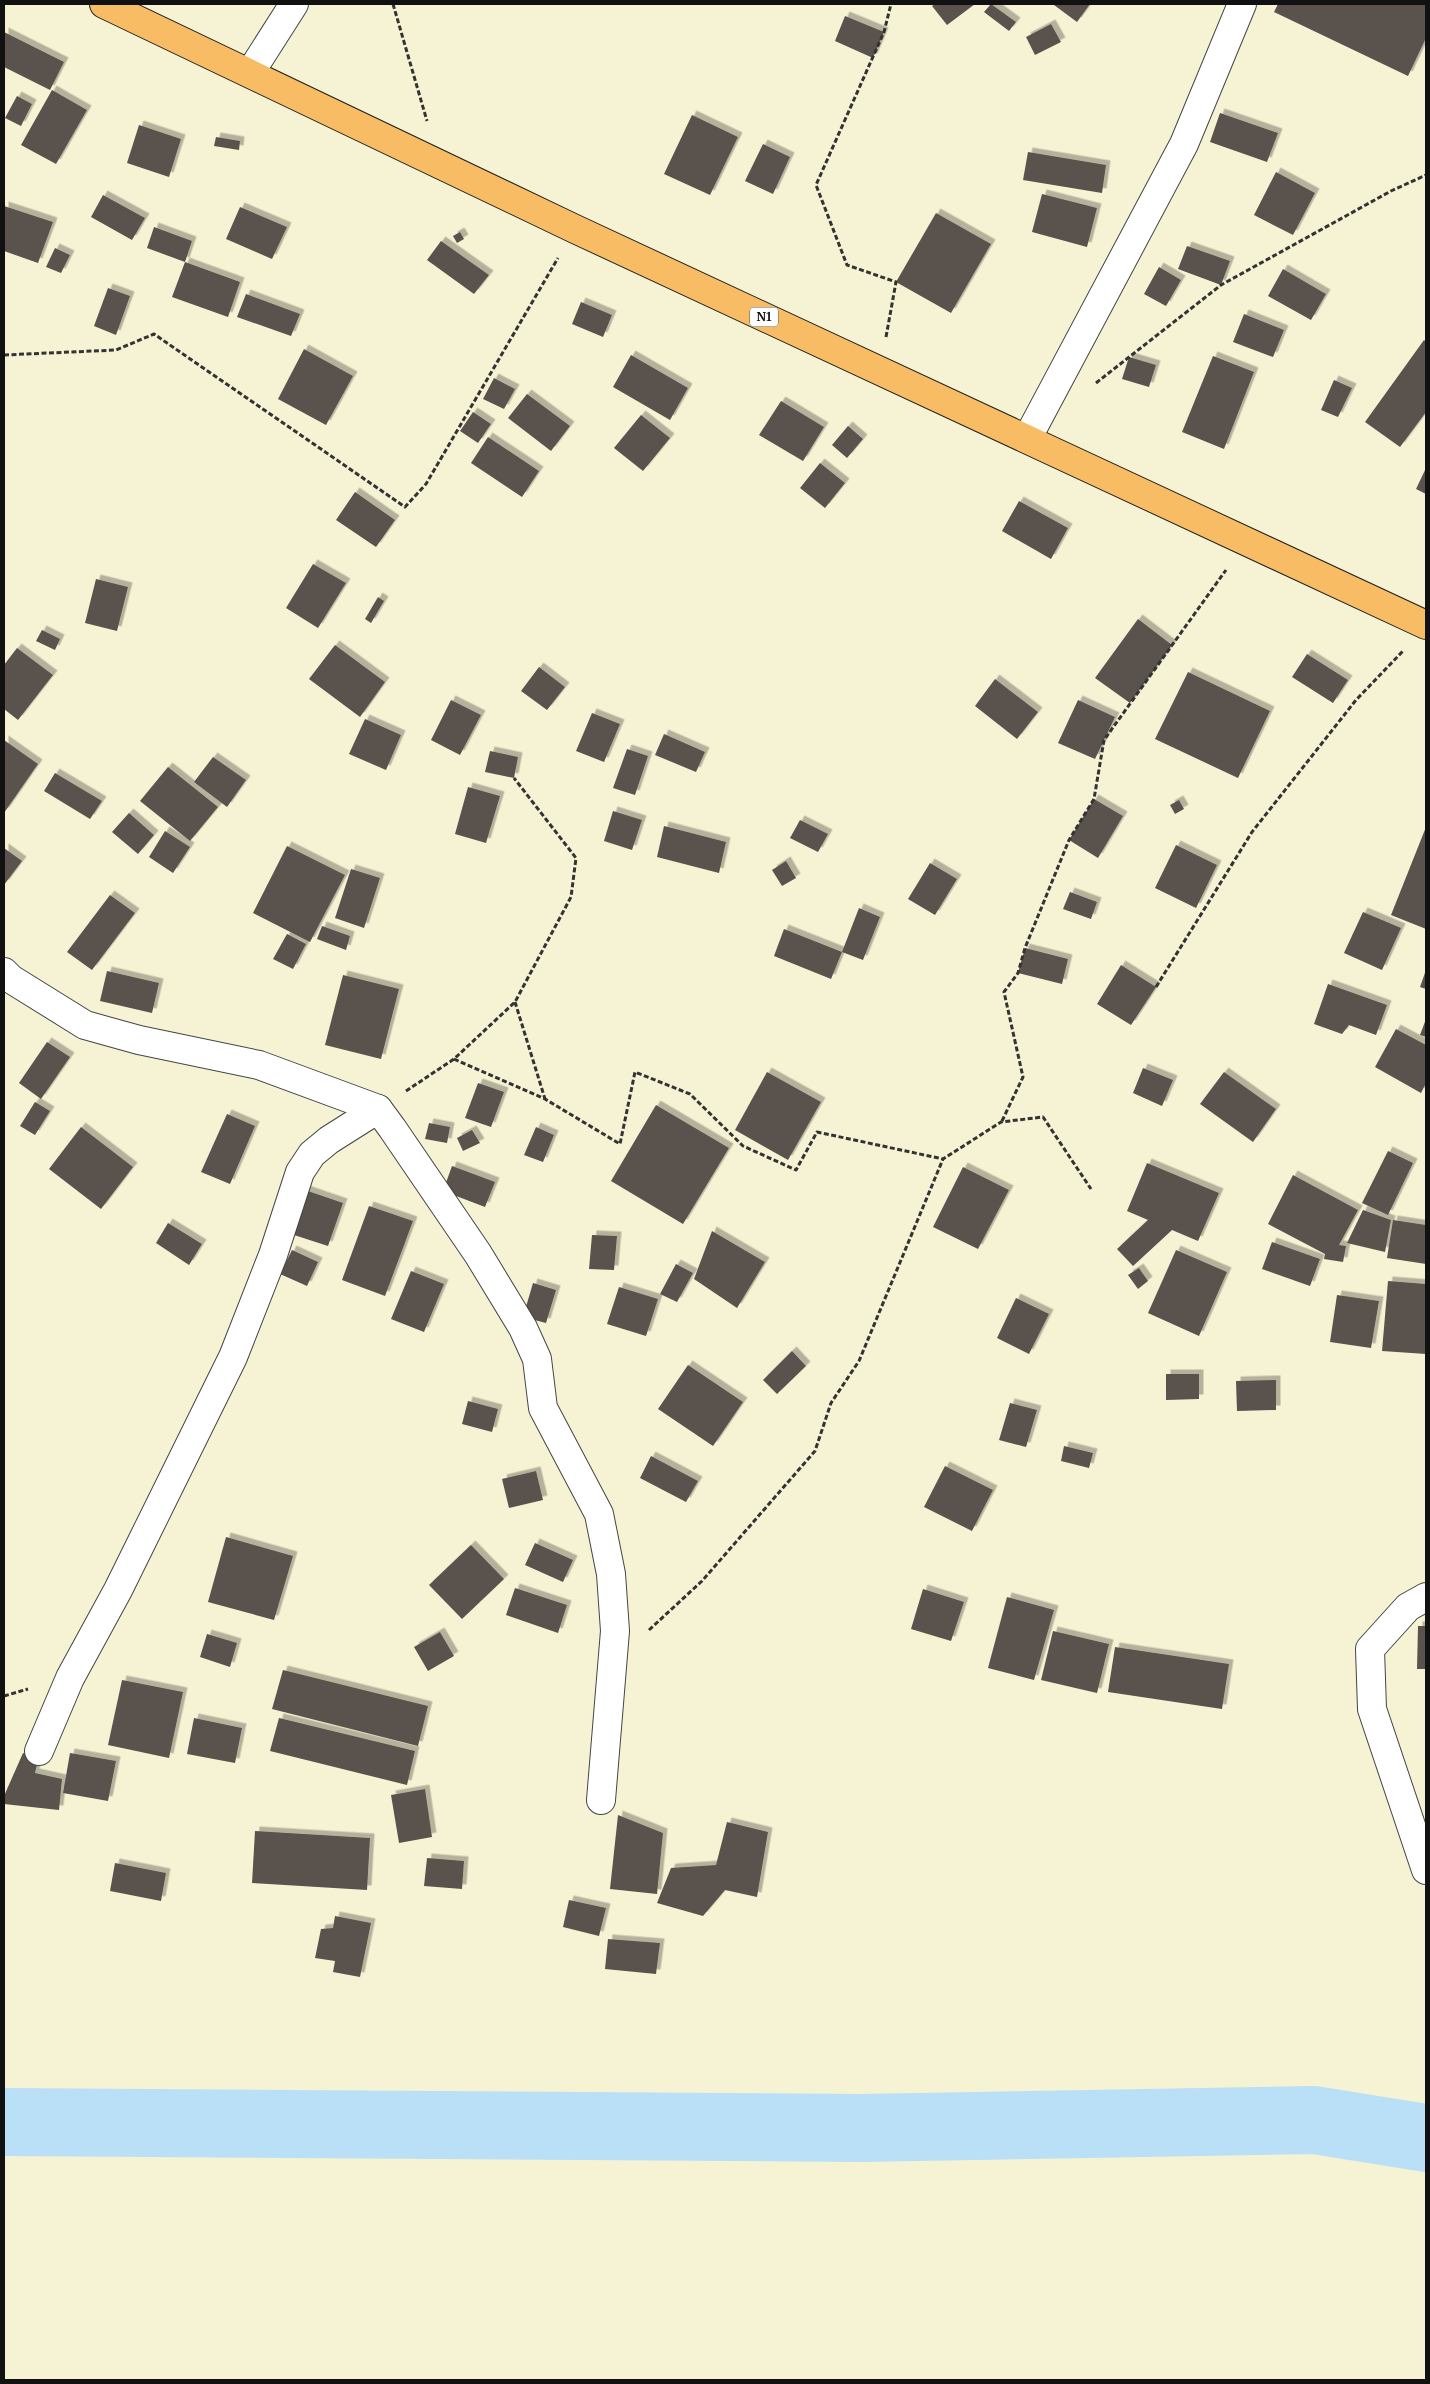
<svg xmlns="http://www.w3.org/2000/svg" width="1430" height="2384" font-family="Merriweather,serif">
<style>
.farmland{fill:#f6f3d4}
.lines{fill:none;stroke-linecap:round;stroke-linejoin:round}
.river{stroke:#b9e0f7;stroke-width:68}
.building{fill:#5a524d;filter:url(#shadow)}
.minor-casing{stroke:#444;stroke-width:30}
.trunk-casing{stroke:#222;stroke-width:30}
.path{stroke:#333;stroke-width:3;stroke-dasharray:5 2.5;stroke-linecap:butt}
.minor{stroke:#fff;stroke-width:28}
.trunk{stroke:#f7bc64;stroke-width:28}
.labels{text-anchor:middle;stroke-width:5;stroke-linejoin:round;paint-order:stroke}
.shield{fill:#fff;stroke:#585858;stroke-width:1}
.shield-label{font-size:12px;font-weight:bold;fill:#111}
</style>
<defs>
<filter id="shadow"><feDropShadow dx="4.5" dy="-4.5" stdDeviation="0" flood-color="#0004"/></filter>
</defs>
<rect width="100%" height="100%" fill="#fffdf5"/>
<rect class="farmland" x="4" y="4" width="1422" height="2376"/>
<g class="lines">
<path class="river" d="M4 2122 860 2128 1314 2120 1426 2138"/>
</g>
<g class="building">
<path d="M935 4H975L947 25 932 6Z"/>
<path d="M991 4 1016 22 1009 31 984 12Z"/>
<path d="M1055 4H1090L1077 22 1054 5Z"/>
<path d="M1278 4H1426V38L1408 76 1274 12Z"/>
<path d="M845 16 884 32 873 58 835 41Z"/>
<path d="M1051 24 1061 42 1035 55 1026 37Z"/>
<path d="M4 32 64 62 50 90 4 67Z"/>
<path d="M52 90 87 110 56 164 21 145Z"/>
<path d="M17 96 32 104 21 126 5 118Z"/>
<path d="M1220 113 1278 133 1267 162 1210 142Z"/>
<path d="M692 115 738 137 710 195 664 174Z"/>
<path d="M139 125 181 139 169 177 127 163Z"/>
<path d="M216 137 240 141 239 150 214 146Z"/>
<path d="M763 144 790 157 773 194 745 181Z"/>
<path d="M1028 152 1106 165 1102 193 1023 180Z"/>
<path d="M1276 172 1315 193 1293 235 1254 215Z"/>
<path d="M1042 194 1097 208 1087 247 1032 232Z"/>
<path d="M103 195 145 218 132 240 91 217Z"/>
<path d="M4 206 53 222 38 263 4 251Z"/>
<path d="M240 207 287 227 272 259 226 239Z"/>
<path d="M936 213 991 244 951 313 896 282Z"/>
<path d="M154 227 192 241 185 262 240 282 228 317 172 297 185 262 147 248Z"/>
<path d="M460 232 464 239 457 243 453 236Z"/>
<path d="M441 241 489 275 474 294 427 260Z"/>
<path d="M1187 246 1230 261 1221 285 1178 269Z"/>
<path d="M55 248 70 255 61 273 46 267Z"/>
<path d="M1159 267 1181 280 1166 306 1144 294Z"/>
<path d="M1283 269 1326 294 1311 320 1268 296Z"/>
<path d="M108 288 130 296 116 335 94 326Z"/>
<path d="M246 294 300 314 291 336 237 317Z"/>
<path d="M581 302 612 315 603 337 572 324Z"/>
<path d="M1244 314 1284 330 1273 357 1233 342Z"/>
<path d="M1424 340 1426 342V412L1400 447 1365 422Z"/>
<path d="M304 349 353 376 326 425 278 399Z"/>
<path d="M631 355 688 388 670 420 613 387Z"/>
<path d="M1213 356 1254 372 1224 449 1182 432Z"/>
<path d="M1129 357 1156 365 1149 387 1122 379Z"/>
<path d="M494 378 515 389 504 409 483 399Z"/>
<path d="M1334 380 1352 388 1338 417 1321 410Z"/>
<path d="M527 394 570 426 551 451 508 418Z"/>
<path d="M781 401 824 427 803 461 759 435Z"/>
<path d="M473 412 491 424 478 443 460 431Z"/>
<path d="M641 415 670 438 643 471 614 448Z"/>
<path d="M848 426 863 439 847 458 832 445Z"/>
<path d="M488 437 539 471 522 497 471 463Z"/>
<path d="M820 463 845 483 825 508 800 488Z"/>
<path d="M1426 468V494L1416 489Z"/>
<path d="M355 492 395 520 376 547 336 520Z"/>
<path d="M1019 501 1068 528 1051 559 1002 531Z"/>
<path d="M313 564 346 583 318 628 286 608Z"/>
<path d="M96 579 128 587 117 631 85 623Z"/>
<path d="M378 597 384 601 371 623 365 619Z"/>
<path d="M1138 619 1172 645 1130 703 1095 678Z"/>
<path d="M42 630 60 639 55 650 36 641Z"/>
<path d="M335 645 385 682 360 717 309 679Z"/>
<path d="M17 648 53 675 18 720 4 709V665Z"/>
<path d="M1307 654 1348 680 1333 703 1292 677Z"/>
<path d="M539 667 565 687 547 710 521 691Z"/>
<path d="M1188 672 1270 711 1238 778 1155 739Z"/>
<path d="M995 679 1038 712 1017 739 975 706Z"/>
<path d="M451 700 481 715 460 755 431 740Z"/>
<path d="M1078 700 1115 717 1095 759 1058 743Z"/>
<path d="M592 713 620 724 604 762 576 751Z"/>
<path d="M365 719 401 735 386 770 349 754Z"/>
<path d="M664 734 705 752 696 772 655 755Z"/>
<path d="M4 740 38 764 4 813Z"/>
<path d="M627 749 648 756 635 795 613 788Z"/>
<path d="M490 751 518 757 514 778 485 772Z"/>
<path d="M213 757 246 780 227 807 194 782Z"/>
<path d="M168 767 218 807 190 841 140 801Z"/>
<path d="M55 773 102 801 90 819 44 791Z"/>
<path d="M468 787 500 796 486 843 455 834Z"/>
<path d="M1094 799 1123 816 1098 858 1069 840Z"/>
<path d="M1179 800 1184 809 1175 814 1170 805Z"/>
<path d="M613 811 642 820 632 850 604 841Z"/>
<path d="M129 813 154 835 138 854 112 832Z"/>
<path d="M800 820 828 834 818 852 790 838Z"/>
<path d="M664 826 726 842 719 873 657 857Z"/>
<path d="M1426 827V929L1391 915Z"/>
<path d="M165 831 190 847 173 873 149 857Z"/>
<path d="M1176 845 1217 865 1196 908 1155 888Z"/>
<path d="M287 846 345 875 310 942 253 913Z"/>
<path d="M4 848 22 861 4 885Z"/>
<path d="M786 861 796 878 782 886 772 870Z"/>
<path d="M930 863 957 879 935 915 908 899Z"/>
<path d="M351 869 380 878 364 928 335 918Z"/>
<path d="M1070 892 1097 902 1091 919 1063 909Z"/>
<path d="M110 895 135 913 92 970 67 952Z"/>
<path d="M859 908 880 917 863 960 842 952Z"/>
<path d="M1363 912 1401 928 1382 970 1344 953Z"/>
<path d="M322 926 350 936 346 950 317 939Z"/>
<path d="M784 929 842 952 831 979 774 956Z"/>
<path d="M287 934 306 944 293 969 273 959Z"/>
<path d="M1025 948 1068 959 1062 984 1018 973Z"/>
<path d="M1121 965 1156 987 1131 1025 1097 1004Z"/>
<path d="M1426 970V989L1420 987Z"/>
<path d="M107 971 159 983 152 1013 100 1001Z"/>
<path d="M343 975 399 989 381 1059 325 1045Z"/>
<path d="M1328 984 1387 1005 1376 1035 1349 1025 1342 1034 1314 1024Z"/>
<path d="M1426 1019V1037L1420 1035Z"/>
<path d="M1396 1029 1426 1045V1083L1421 1093 1375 1067Z"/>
<path d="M47 1042 70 1057 41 1099 19 1083Z"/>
<path d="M1143 1068 1173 1080 1162 1106 1133 1093Z"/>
<path d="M767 1072 821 1102 788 1160 735 1130Z"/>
<path d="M1224 1072 1276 1109 1253 1142 1200 1104Z"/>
<path d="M478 1083 504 1092 491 1127 465 1118Z"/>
<path d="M35 1102 50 1111 35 1135 20 1126Z"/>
<path d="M656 1105 729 1148 683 1224 611 1181Z"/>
<path d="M227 1114 255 1126 230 1184 201 1172Z"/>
<path d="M429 1123 450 1127 447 1143 425 1139Z"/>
<path d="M81 1127 133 1167 101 1209 49 1169Z"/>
<path d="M536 1127 554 1135 543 1162 524 1155Z"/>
<path d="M472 1130 480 1143 463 1151 457 1138Z"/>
<path d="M1388 1151 1413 1163 1388 1215 1362 1203Z"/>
<path d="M1147 1163 1219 1193 1198 1241 1172 1230 1133 1266 1117 1249 1148 1220 1127 1211Z"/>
<path d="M452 1166 495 1182 485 1207 443 1191Z"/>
<path d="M963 1167 1009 1190 978 1249 933 1227Z"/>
<path d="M1293 1175 1358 1210 1339 1245 1346 1246 1343 1262 1324 1259 1325 1254 1268 1224Z"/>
<path d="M305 1190 343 1203 328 1246 291 1234Z"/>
<path d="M369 1206 413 1221 385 1296 342 1280Z"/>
<path d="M1363 1210 1391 1220 1385 1252 1347 1243Z"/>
<path d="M1393 1220 1426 1225V1264L1387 1258Z"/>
<path d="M168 1223 202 1244 189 1265 156 1243Z"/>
<path d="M712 1231 765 1262 737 1308 694 1279Z"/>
<path d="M592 1235 617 1236 614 1270 589 1269Z"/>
<path d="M1272 1242 1320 1259 1310 1286 1262 1269Z"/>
<path d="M292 1250 318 1262 307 1286 280 1274Z"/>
<path d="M1176 1250 1227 1272 1199 1336 1148 1313Z"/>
<path d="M676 1264 693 1273 677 1302 660 1294Z"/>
<path d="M1139 1268 1148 1281 1138 1289 1128 1275Z"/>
<path d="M411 1271 444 1284 424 1332 391 1319Z"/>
<path d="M1388 1281 1426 1284V1354L1382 1351Z"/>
<path d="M533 1283 556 1290 546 1323 523 1317Z"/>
<path d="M619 1287 658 1299 646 1336 607 1324Z"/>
<path d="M1337 1295 1379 1301 1371 1348 1330 1342Z"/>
<path d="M1016 1298 1049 1314 1029 1354 997 1338Z"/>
<path d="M792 1351 806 1366 777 1394 763 1380Z"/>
<path d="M688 1365 743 1402 713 1446 658 1409Z"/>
<path d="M1166 1374H1199V1399L1166 1400Z"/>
<path d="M1276 1380V1410L1237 1411 1236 1381Z"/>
<path d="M468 1401 498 1409 492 1432 462 1424Z"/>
<path d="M1010 1403 1037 1410 1026 1447 999 1440Z"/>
<path d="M1064 1446 1093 1453 1089 1468 1061 1461Z"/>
<path d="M651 1456 698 1481 686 1502 640 1478Z"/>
<path d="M945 1466 993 1490 972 1531 924 1507Z"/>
<path d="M536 1471 543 1500 509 1508 502 1479Z"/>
<path d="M226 1537 293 1556 274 1620 208 1602Z"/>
<path d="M535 1543 573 1560 563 1582 525 1565Z"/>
<path d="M471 1545 504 1579 462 1619 429 1585Z"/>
<path d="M515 1588 567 1605 558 1633 506 1615Z"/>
<path d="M923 1589 964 1602 951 1641 911 1629Z"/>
<path d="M1007 1597 1054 1610 1034 1680 988 1668Z"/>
<path d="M1418 1626H1426V1669H1417Z"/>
<path d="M1053 1631 1109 1644 1097 1693 1041 1680Z"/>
<path d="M440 1632 454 1656 428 1671 414 1647Z"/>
<path d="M207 1634 237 1643 230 1667 200 1657Z"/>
<path d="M1115 1647 1229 1664 1222 1709 1108 1692Z"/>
<path d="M283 1670 428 1706 418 1746 272 1709Z"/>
<path d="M122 1680 183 1692 169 1758 108 1745Z"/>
<path d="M194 1718 242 1728 235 1763 187 1754Z"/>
<path d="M279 1718 415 1751 407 1785 270 1751Z"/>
<path d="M23 1753 39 1756 35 1773 62 1779 59 1810 4 1804V1796Z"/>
<path d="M70 1753 116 1761 108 1801 63 1793Z"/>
<path d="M425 1789 432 1837 399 1843 391 1795Z"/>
<path d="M618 1815 663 1833 657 1894 610 1889Z"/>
<path d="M727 1822 768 1832 757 1897 725 1890 703 1916 657 1903 671 1868 716 1865Z"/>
<path d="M255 1831 370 1838 367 1890 252 1883Z"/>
<path d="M427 1858 464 1861 462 1889 424 1886Z"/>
<path d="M115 1863 166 1873 161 1901 110 1891Z"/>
<path d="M569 1900 606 1908 599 1936 563 1927Z"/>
<path d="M335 1916 371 1923 360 1977 333 1972 335 1961 315 1958 321 1929 333 1928Z"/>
<path d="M608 1939 660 1943 656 1974 605 1969Z"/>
</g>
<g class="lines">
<g class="minor-casing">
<g id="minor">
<path d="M250 73 294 4"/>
<path d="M1027 439 1184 144 1242 4"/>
<path d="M4 972 11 979 85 1025 139 1040 259 1065 378 1109 392 1128 478 1254 523 1328 537 1359 543 1408 599 1514 611 1574 615 1631 601 1800"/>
<path d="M1426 1597 1408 1607 1370 1649 1372 1709 1426 1870"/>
<path d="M39 1751 70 1678 118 1590 233 1357 273 1255 300 1172 312 1154 329 1140 378 1109"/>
</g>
</g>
<g class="trunk-casing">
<path id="trunk" d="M104 4 575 229 1426 625"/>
</g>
<g class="path">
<path d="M393 4 427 121"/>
<path d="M886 337 896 282 847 265 816 185 884 32 891 4"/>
<path d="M4 355 116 350 154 334 405 507 426 484 558 258"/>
<path d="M1096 383 1221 285 1391 191 1426 175"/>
<path d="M1156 987 1252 832 1356 700 1403 651"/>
<path d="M515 1002 545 1099"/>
<path d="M454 1059 545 1099 620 1144 635 1072 690 1094 743 1146 796 1170 817 1132 943 1159 1001 1122 1043 1117 1091 1189"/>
<path d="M406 1091 454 1059 515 1002 571 897 576 858 514 778"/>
<path d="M1002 1121 1023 1077 1004 992 1018 973 1025 948 1069 840 1094 799 1104 740 1226 570"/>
<path d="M649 1630 702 1581 815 1451 831 1403 859 1361 943 1159"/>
<path d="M4 1696 28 1689"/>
</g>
<use href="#minor" class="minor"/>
<use href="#trunk" class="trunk"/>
</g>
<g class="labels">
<rect class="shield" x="750" y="307.5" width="28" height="19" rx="4"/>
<g class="shield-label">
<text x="764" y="321">N1</text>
</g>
</g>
<rect width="1430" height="2384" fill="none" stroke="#111111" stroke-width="10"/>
</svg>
